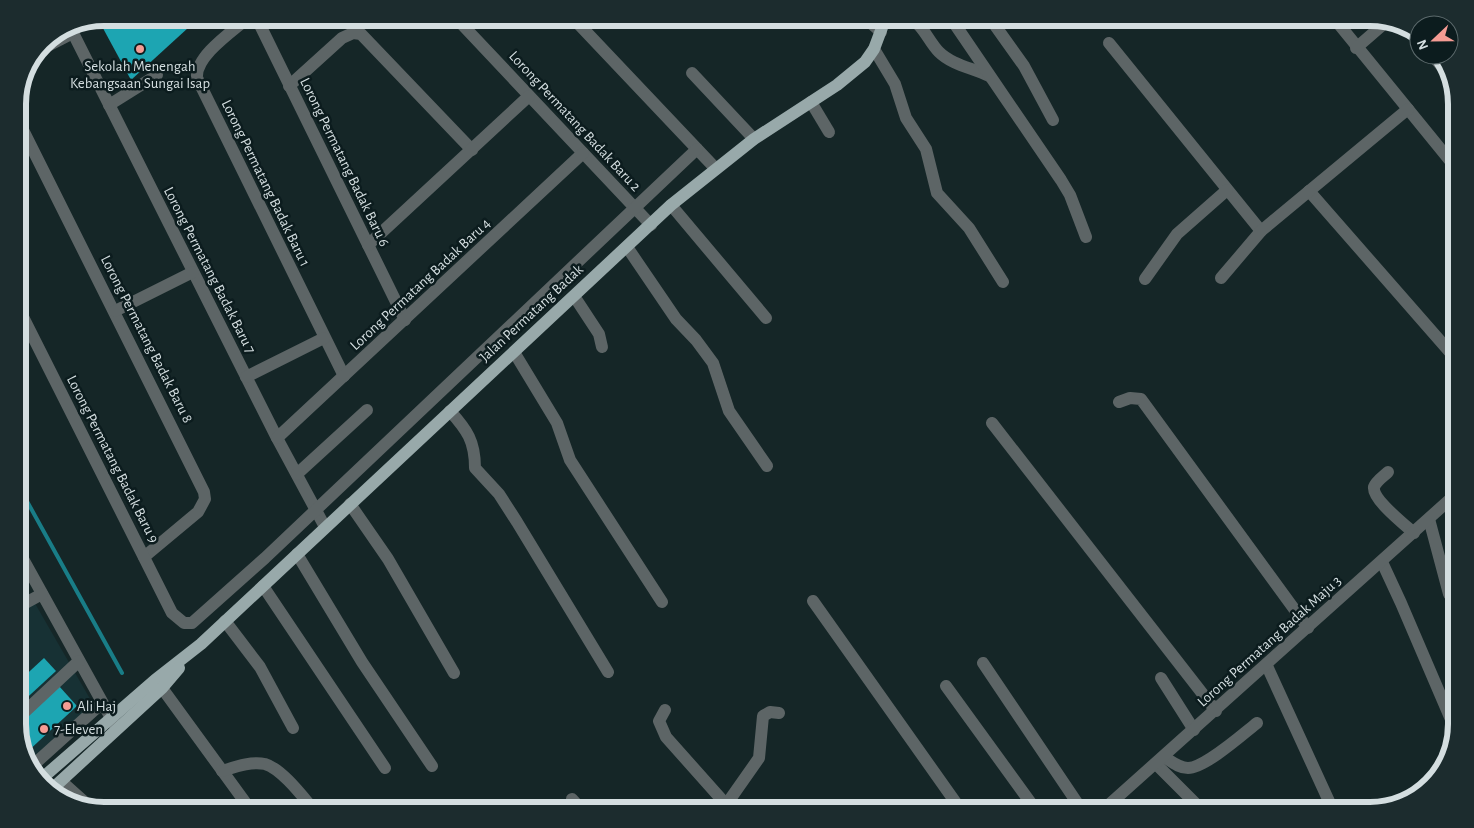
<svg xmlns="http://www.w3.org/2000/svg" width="1474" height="828" font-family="'Alegreya Sans',sans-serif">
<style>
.built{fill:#173134}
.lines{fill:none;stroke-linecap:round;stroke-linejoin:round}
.stream{stroke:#197d87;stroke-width:4}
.building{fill:#1da5b2}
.minor{stroke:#5d6566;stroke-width:12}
.major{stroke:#98a9aa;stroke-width:12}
.poi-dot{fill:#f59c94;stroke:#0c1c1e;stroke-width:2}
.labels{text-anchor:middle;stroke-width:5;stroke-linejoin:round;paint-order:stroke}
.poi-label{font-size:15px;fill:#d4dee0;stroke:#0c1c1e;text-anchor:start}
.street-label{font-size:15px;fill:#d4dee0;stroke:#0c1c1e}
.rim{fill:none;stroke:#d4dee0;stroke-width:6}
</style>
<rect width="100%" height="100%" fill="#152627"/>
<path class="built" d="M18 574 93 704 28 762 18 730Z"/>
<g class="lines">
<path class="stream" d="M18 485 122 673"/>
</g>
<g class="building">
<path d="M104 17H200L131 80 98 19Z"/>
<path d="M44 658 56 671 18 706V682Z"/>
<path d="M59 686 77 706 26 753 18 724Z"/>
</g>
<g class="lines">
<g class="minor">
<path d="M249 17C233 31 195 56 197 78L344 376"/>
<path d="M256 17 405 320"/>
<path d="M455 17 651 225"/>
<path d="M572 17 716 169"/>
<path d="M864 17 881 32"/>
<path d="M908 17C924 25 928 41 939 52 952 65 973 68 989 76"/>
<path d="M950 17 1061 180 1070 195 1086 237"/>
<path d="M989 17 1024 66 1053 120"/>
<path d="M1333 17 1456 168"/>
<path d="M69 25 277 438 325 527"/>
<path d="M1408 28 1419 40"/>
<path d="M1109 43 1261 231"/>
<path d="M1356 48 1386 22"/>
<path d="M874 49 895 84 906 118 926 149 937 193 969 228 1003 282"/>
<path d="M40 50 73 33"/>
<path d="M1432 55 1448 74"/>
<path d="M692 73 754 139"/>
<path d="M289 86 342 38 353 33 361 34 472 150"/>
<path d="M811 102 829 132"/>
<path d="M109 105 157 75"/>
<path d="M18 120 204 492 205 499 198 512 144 557"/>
<path d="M1309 191 1456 359"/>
<path d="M671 205 766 318"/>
<path d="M368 245 529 96"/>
<path d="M627 247 676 319 696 340 713 363 729 411 767 466"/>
<path d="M1221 278 1261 231 1408 109"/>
<path d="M1145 279 1177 234 1227 190"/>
<path d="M574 296 599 334 602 347"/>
<path d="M18 307 172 613 184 623H192L265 558 697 149"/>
<path d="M115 311 193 272"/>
<path d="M514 352 557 423 570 460 662 602"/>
<path d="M246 377 324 338"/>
<path d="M1119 402 1130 398 1141 399 1308 628"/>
<path d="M450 411C467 430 475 441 475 468L499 494 517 522 608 672"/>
<path d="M992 423 1216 711"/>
<path d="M277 438 583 153"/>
<path d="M1388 472C1384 476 1376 481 1374 487 1372 499 1405 525 1414 533"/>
<path d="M297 474 367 410"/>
<path d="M350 504 388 559 454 673"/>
<path d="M1429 519 1449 594"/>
<path d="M18 550 116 727"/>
<path d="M297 554 362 662 432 766"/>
<path d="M1382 562 1401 603 1455 729"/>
<path d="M263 586 385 768"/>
<path d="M813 601 961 810"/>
<path d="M18 607 42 594"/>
<path d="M225 621 260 667 293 728"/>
<path d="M983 663 1082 810"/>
<path d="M1267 666 1333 810"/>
<path d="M1161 678 1194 730"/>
<path d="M946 686 1036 810"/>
<path d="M162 688 245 802"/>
<path d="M665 710 659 721 666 737 731 810"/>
<path d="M18 718 79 661"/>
<path d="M1164 757C1172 762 1179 768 1188 768 1205 768 1243 734 1257 723"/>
<path d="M1156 764 1202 810"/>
<path d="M30 768 102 703"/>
<path d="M222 771C235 767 251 761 265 764 282 769 303 797 314 810"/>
<path d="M61 781 90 807"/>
<path d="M572 799 582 810"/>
<path d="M726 805 759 758 763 716 770 712 779 713"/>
<path d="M1103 810 1456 494"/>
</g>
<g class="major">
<path d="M40 780 155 680 201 644 671 205 754 139 837 85 865 62 874 49 886 17"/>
<path d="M51 790 162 688 179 668"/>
</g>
</g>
<g class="poi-dot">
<circle cx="140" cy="49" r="5"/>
<circle cx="67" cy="706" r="5"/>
<circle cx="44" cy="729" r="5"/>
</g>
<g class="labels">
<g class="poi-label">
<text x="140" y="71" text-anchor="middle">Sekolah Menengah<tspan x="140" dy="17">Kebangsaan Sungai Isap</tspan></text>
<text x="77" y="711">Ali Haj</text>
<text x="54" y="734">7-Eleven</text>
</g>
<g class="street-label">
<text transform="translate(575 121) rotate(47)" y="5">Lorong Permatang Badak Baru 2</text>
<text transform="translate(345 162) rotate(64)" y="5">Lorong Permatang Badak Baru 6</text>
<text transform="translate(266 183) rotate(64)" y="5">Lorong Permatang Badak Baru 1</text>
<text transform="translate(210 270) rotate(63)" y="5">Lorong Permatang Badak Baru 7</text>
<text transform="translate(420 284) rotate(-43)" y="5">Lorong Permatang Badak Baru 4</text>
<text transform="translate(531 313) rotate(-43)" y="5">Jalan Permatang Badak</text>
<text transform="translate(147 339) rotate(63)" y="5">Lorong Permatang Badak Baru 8</text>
<text transform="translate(113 459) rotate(63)" y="5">Lorong Permatang Badak Baru 9</text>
<text transform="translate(1269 641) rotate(-42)" y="5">Lorong Permatang Badak Maju 3</text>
</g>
</g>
<path d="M0 0H1474V828H0ZM104 26H1370A78 78 0 0 1 1448 104V724A78 78 0 0 1 1370 802H104A78 78 0 0 1 26 724V104A78 78 0 0 1 104 26Z" fill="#1c2c2e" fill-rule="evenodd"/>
<path class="rim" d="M104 26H1370A78 78 0 0 1 1448 104V724A78 78 0 0 1 1370 802H104A78 78 0 0 1 26 724V104A78 78 0 0 1 104 26Z"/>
<g transform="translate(1434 40) rotate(248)"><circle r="24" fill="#0c1c1e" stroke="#5c6a6c"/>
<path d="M0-4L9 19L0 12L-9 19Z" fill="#f59c94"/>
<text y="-8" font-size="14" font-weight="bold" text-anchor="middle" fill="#d4dee0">N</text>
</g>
</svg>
